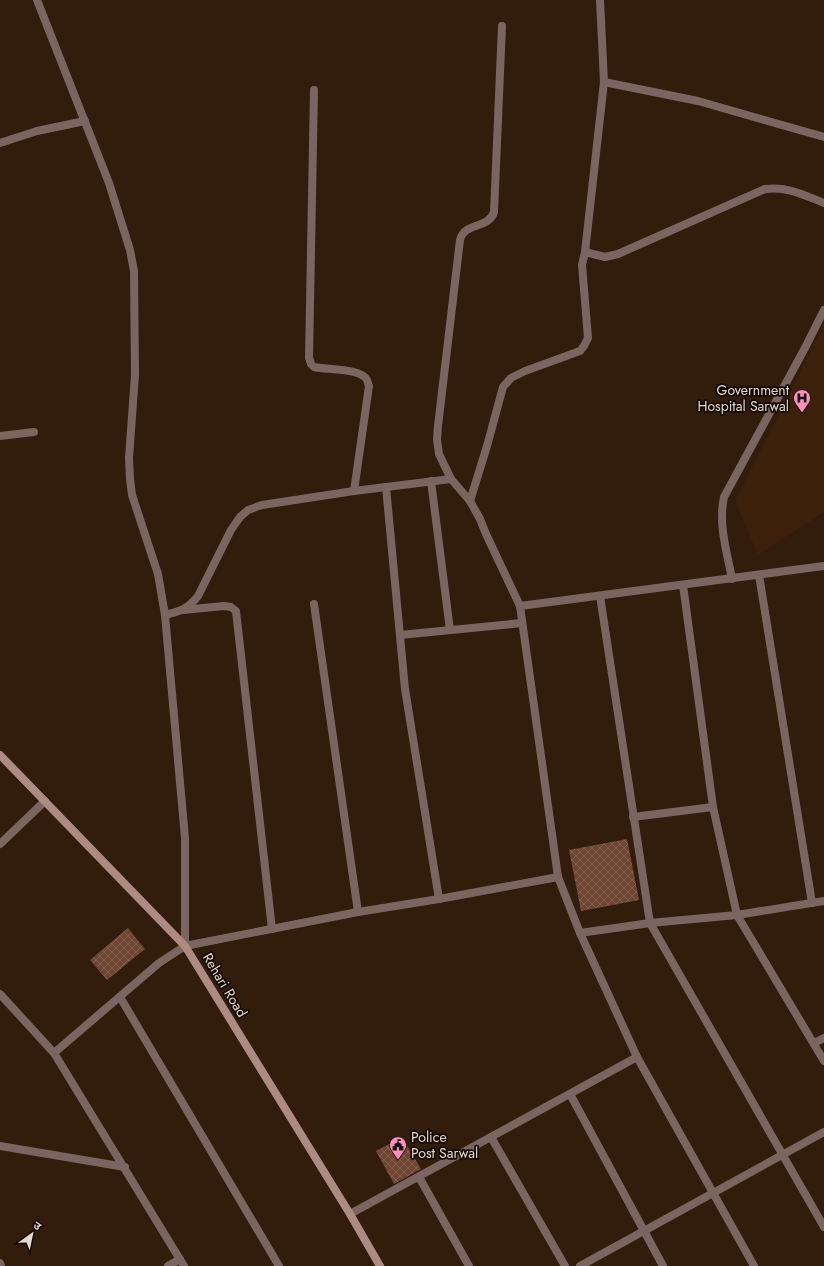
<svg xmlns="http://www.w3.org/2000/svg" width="824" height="1266" font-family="Jost,'Noto Sans Devanagari',sans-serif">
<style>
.built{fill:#3c200b}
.building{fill:url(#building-cross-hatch)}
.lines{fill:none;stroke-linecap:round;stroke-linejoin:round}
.minor{stroke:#7b6560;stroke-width:8}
.secondary{stroke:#ad8b83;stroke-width:8}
.labels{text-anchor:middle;stroke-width:3.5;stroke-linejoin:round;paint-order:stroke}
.poi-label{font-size:14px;fill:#e6d7cd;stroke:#130904;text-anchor:end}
.street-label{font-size:14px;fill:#e6d7cd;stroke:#130904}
</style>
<defs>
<pattern id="building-cross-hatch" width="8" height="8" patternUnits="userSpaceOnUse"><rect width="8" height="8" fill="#6e4532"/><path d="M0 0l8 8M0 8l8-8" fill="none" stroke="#835f4e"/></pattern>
</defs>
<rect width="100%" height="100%" fill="#321c0c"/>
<path class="built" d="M824 324V512L758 555 735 501Z"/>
<g class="building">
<path d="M627 839 639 900 581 911 569 850Z"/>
<path d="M128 928 145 949 107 980 90 960Z"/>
<path d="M402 1137 421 1169 394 1184 376 1151Z"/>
</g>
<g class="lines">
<g class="minor">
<path d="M37 0 109 183 130 250 134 271 135 375 129 458 130 479 132 495 158 574 165 615 185 838V946"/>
<path d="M502 26 494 212C489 229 464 222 460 240L438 426 437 440 439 454 451 479 470 501 480 519 486 534 520 606 558 877 580 933 637 1057 754 1266"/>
<path d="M604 82 698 101 824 137"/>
<path d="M314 90 309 358 311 364 314 367C327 370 361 368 367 380 368 381 368 385 369 386L354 491"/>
<path d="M0 143 37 131 85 121"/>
<path d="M585 252 605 257 618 254 765 189C787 186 804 195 824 203"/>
<path d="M0 436 34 432"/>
<path d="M431 481 450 630"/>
<path d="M386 487 405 689 439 899"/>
<path d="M470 501 487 446 503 387 511 378 525 371 580 351 584 346 588 338 582 265 585 252 604 82 600 0"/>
<path d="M759 575 812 903"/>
<path d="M732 579C727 552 718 524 724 497L806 346 824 310"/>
<path d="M683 585 713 807 737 915 824 1061"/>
<path d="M600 596 650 923 824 1227"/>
<path d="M314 604 358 912"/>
<path d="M520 606 824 566"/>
<path d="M183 610 224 606 231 607 236 611 272 929"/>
<path d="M165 615C181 611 188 609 198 596L231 530 240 517 248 510 262 505 354 491 451 479"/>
<path d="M400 635 522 623"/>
<path d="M633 817 713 807"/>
<path d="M0 844 45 801"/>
<path d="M580 933 650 923 737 915 824 901"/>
<path d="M0 994 54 1053 184 1266"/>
<path d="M120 997 279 1266"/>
<path d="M814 1043 824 1038"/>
<path d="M54 1053 159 963 185 946 358 912 439 899 558 877"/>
<path d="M570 1094 663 1266"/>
<path d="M491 1137 565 1266"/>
<path d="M0 1146 125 1167"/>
<path d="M419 1177 469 1266"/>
<path d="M350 1214 637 1057"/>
<path d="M0 1263 1 1266"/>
<path d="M168 1266 180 1259"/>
<path d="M580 1266 824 1132"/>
</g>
<path class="secondary" d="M0 755 185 946 350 1214 380 1266"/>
</g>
<defs>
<g id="hospital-pin" transform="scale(0.9)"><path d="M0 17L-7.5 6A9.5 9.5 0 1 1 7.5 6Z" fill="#fe8ebe" stroke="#130904"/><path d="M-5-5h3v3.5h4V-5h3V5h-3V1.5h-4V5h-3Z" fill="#111"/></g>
<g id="civic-pin" transform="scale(0.9)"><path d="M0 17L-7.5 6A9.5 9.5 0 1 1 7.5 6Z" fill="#fe8ebe" stroke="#130904"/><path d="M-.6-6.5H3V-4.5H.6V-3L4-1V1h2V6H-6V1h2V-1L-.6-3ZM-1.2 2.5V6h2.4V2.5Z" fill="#111"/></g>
</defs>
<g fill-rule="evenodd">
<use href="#hospital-pin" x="802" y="398"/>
<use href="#civic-pin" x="398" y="1145"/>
</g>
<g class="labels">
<g class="poi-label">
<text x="789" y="395">Government<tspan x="789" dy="16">Hospital Sarwal</tspan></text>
<text x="411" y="1142" text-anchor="start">Police<tspan x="411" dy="16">Post Sarwal</tspan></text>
</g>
<g class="street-label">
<text transform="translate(225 985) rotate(59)" y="5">Rehari Road</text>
</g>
</g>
<g transform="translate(32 1234) rotate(33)" stroke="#130904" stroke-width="3" paint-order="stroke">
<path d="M0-3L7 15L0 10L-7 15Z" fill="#e6d7cd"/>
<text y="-6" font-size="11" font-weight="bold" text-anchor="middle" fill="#e6d7cd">उ</text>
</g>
</svg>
